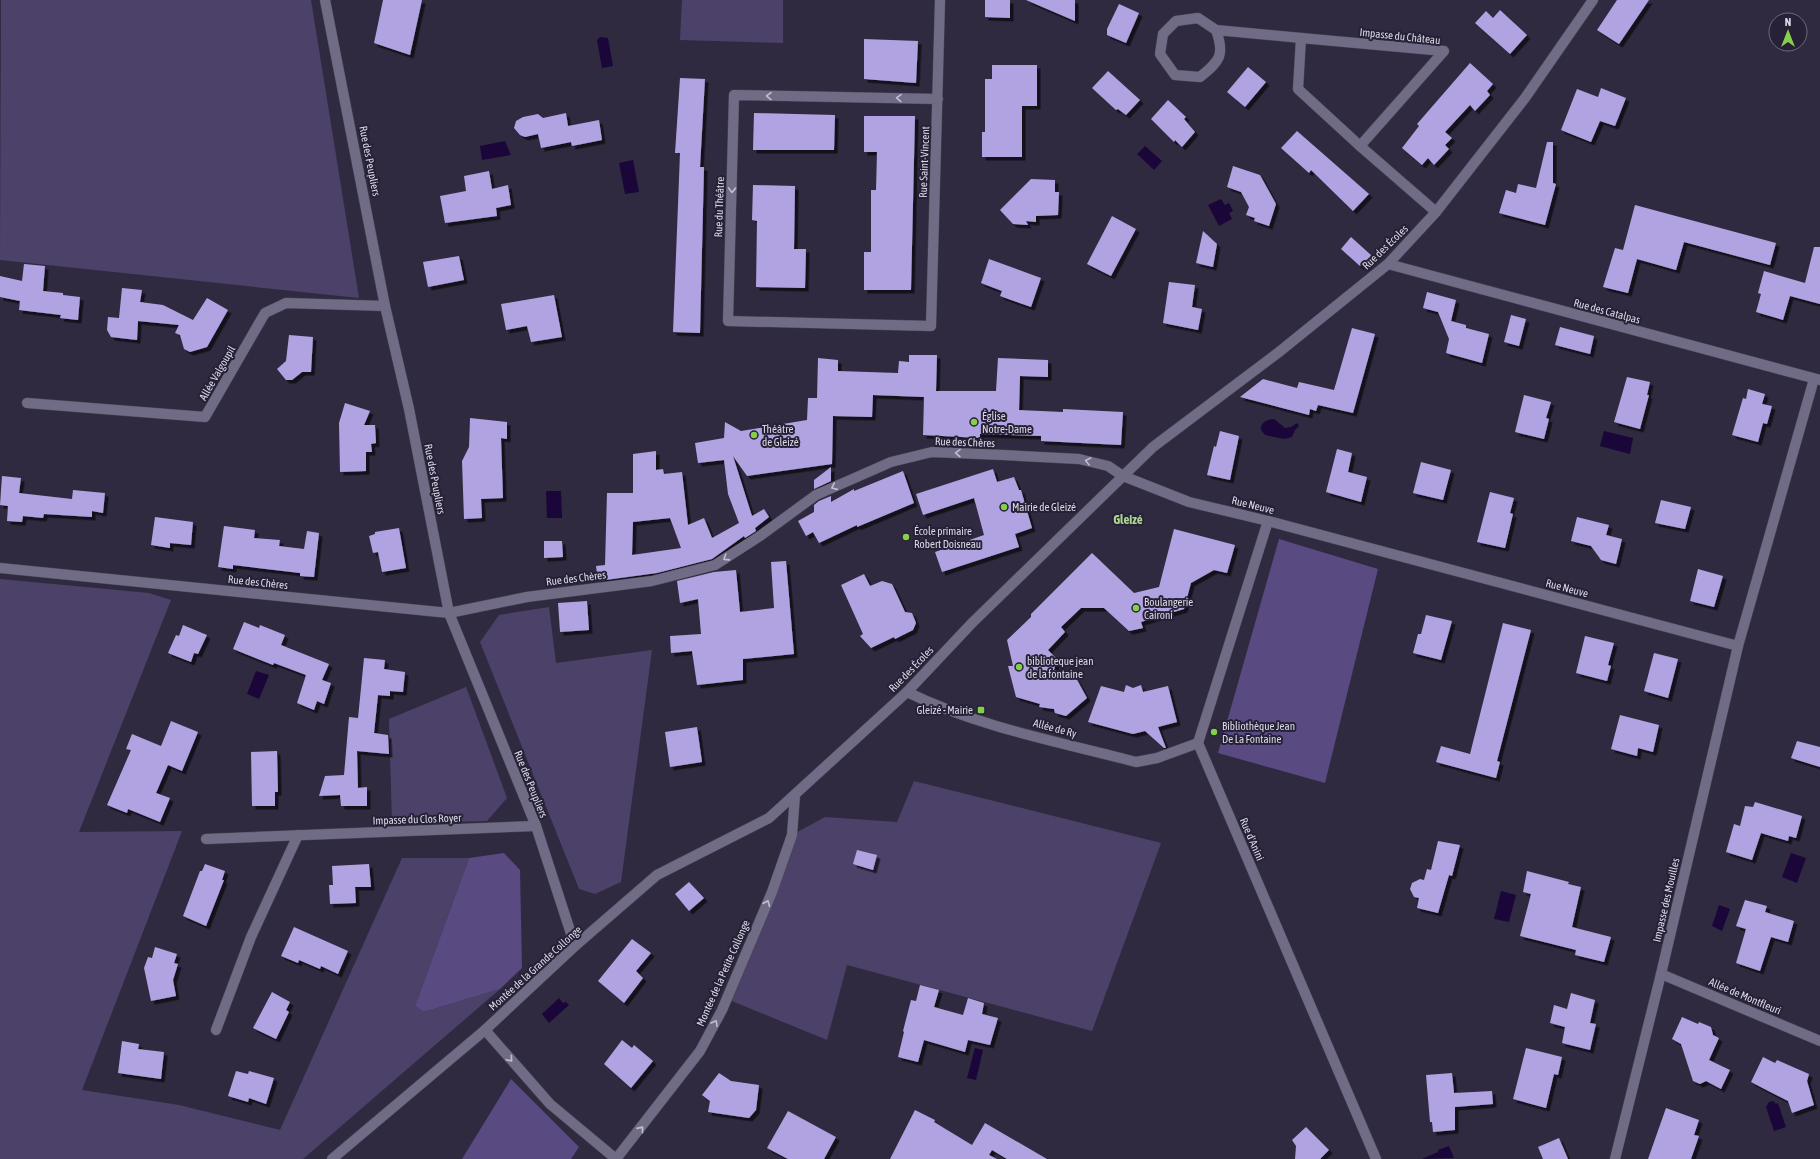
<svg xmlns="http://www.w3.org/2000/svg" width="1820" height="1159" font-family="'Asap Condensed',sans-serif">
<style>
.green{fill:#4c4269}
.forest{fill:#594a82}
.water{fill:#1a0638}
.building{fill:#b1a3e2;fill-rule:evenodd;filter:url(#shadow)}
.lines{fill:none;stroke-linecap:round;stroke-linejoin:round}
.minor-casing{stroke:#4b4658;stroke-width:11}
.minor{stroke:#716c85;stroke-width:10}
.oneway{stroke:#c1becf}
.poi-dot{fill:#85cf4c;stroke:#262136;stroke-width:1.5}
.labels{text-anchor:middle;stroke-width:4;stroke-linejoin:round;paint-order:stroke}
.street-label{font-size:11px;fill:#dcd9e8;stroke:#262136}
.poi-label{font-size:11px;fill:#dcd9e8;stroke:#262136;text-anchor:start}
.quarter-label{font-size:13px;font-weight:bold;fill:#abd491;stroke:#262136}
</style>
<defs>
<filter id="shadow"><feDropShadow dx="3.5" dy="3.5" stdDeviation="0" flood-color="#0009"/></filter>
</defs>
<rect width="100%" height="100%" fill="#2f2a40"/>
<g class="green">
<path d="M1 0H311L359 298 0 260Z"/>
<path d="M682 0H783V43L680 40Z"/>
<path d="M0 579 149 593 171 600 79 832 182 831 82 1090 179 1105 280 1130 402 858H469L415 1006 424 1012 500 989 303 1159H0Z"/>
<path d="M549 607 556 663 652 650 621 882 595 894 579 889 480 642 499 615Z"/>
<path d="M466 687 507 798 487 821 392 823 389 719Z"/>
<path d="M914 781 1161 843 1092 1031 847 965 827 1040 727 999 792 835 825 817 897 822Z"/>
</g>
<g class="forest">
<path d="M1279 539 1378 569 1325 783 1218 753Z"/>
<path d="M504 853 520 870 522 968 500 989 424 1012 415 1006 469 858Z"/>
<path d="M511 1079 579 1147 571 1159H462Z"/>
</g>
<g class="water">
<path d="M600 37 608 38 613 66 602 68 597 40Z"/>
<path d="M505 141 511 155 482 160 480 146Z"/>
<path d="M1145 146 1162 161 1154 170 1137 154Z"/>
<path d="M633 160 639 192 625 194 619 163Z"/>
<path d="M1221 199 1225 205 1229 203 1233 211 1229 213 1232 219 1219 226 1208 205Z"/>
<path d="M1274 419 1285 428 1291 427 1297 423 1299 426 1295 430 1292 437 1284 439 1265 435 1261 430C1260 422 1267 420 1274 419Z"/>
<path d="M1604 431 1633 438 1630 454 1600 446Z"/>
<path d="M546 491H561L562 518H547Z"/>
<path d="M256 671 269 675 259 699 247 694Z"/>
<path d="M1791 853 1806 858 1797 883 1782 877Z"/>
<path d="M1501 891 1516 895 1509 922 1494 919Z"/>
<path d="M1719 905 1730 909 1722 931 1712 926Z"/>
<path d="M559 998 563 1003 566 1002 569 1005 549 1023 542 1014Z"/>
<path d="M975 1048 983 1050 976 1080 967 1078Z"/>
<path d="M1773 1101 1776 1104 1778 1103 1786 1127 1774 1131 1766 1107 1769 1102Z"/>
<path d="M1449 1146 1454 1158 1422 1159 1438 1152V1150Z"/>
</g>
<g class="building">
<path d="M383 0H422L410 55 374 43Z"/>
<path d="M985 0H1010V18L985 17Z"/>
<path d="M1026 0H1075V21Z"/>
<path d="M1617 0H1649L1619 44 1597 30Z"/>
<path d="M1119 4 1139 13 1126 43 1107 35V29Z"/>
<path d="M1500 10 1527 35 1510 54 1475 23 1486 11 1493 18Z"/>
<path d="M864 39 918 41 916 83 864 79Z"/>
<path d="M1470 63 1493 84 1487 91 1490 95 1475 111 1470 105 1445 132 1452 138 1445 145 1449 149 1434 165 1428 158 1422 165 1402 148 1419 126 1417 124Z"/>
<path d="M992 65H1037V106H1022V157H982V132H985V79H992Z"/>
<path d="M1248 67 1266 82 1245 107 1227 92Z"/>
<path d="M1108 71 1140 100 1126 115 1118 109 1116 110 1092 88Z"/>
<path d="M680 78 705 79 700 167H704L700 333 673 332 680 153H675Z"/>
<path d="M1601 88 1626 98 1615 126 1600 121 1591 142 1561 130 1577 89 1598 97Z"/>
<path d="M1168 100 1186 117 1184 119 1195 132 1182 147 1175 140 1174 142 1151 119Z"/>
<path d="M566 113 568 126 599 120 602 140 572 146 571 142 541 148 538 134 525 137 520 135 514 128 516 121 523 117 538 114 543 118Z"/>
<path d="M754 113 835 115 834 150H753Z"/>
<path d="M864 116H915L911 290H864V252H871V190H876L877 152H864Z"/>
<path d="M1297 131 1369 194 1353 211 1311 170 1309 173 1281 148Z"/>
<path d="M1547 142H1553V183L1556 184 1545 225 1499 213 1506 190 1516 193 1518 184 1536 188Z"/>
<path d="M1233 166 1260 175 1276 204 1269 226 1254 221 1255 218 1246 215 1249 207 1241 192 1227 187Z"/>
<path d="M489 171 492 189 508 185 511 205 496 208 497 216 445 223 440 196 466 191 464 176Z"/>
<path d="M1031 179 1055 180V192H1059L1058 215 1036 216V222L1026 221 1028 225 1013 224 1000 210Z"/>
<path d="M753 185 795 186 794 249H806L805 288 756 287 757 221 752 220Z"/>
<path d="M1635 205 1776 243 1770 265 1684 242 1676 270 1637 259 1628 293 1603 287 1615 248 1623 250Z"/>
<path d="M1112 216 1136 229 1111 276 1087 264Z"/>
<path d="M1203 231 1217 244 1213 267 1196 263Z"/>
<path d="M1351 237 1372 256 1360 266 1341 249Z"/>
<path d="M1814 247H1820V304L1790 296 1783 320 1756 312 1761 294 1758 293 1764 271 1805 283Z"/>
<path d="M459 256 464 280 428 287 423 262Z"/>
<path d="M989 259 1041 278 1031 307 1000 296 1002 291 981 283Z"/>
<path d="M24 264 45 266 43 291 63 293V295L80 297 78 320 60 318 61 315 19 310 20 301 0 297V276L22 281Z"/>
<path d="M1169 282 1195 285 1192 307 1202 309 1198 330 1163 323Z"/>
<path d="M122 288 142 290 140 302 163 305 193 320 207 298 228 310 207 347 190 352 184 349 180 335 175 333 179 325 138 321 137 340 111 337 107 330 108 317 119 318Z"/>
<path d="M1427 292 1456 300 1451 321 1466 325V328L1489 334 1482 363 1446 353 1449 339 1438 312 1423 308Z"/>
<path d="M554 295 562 337 531 342 527 326 506 330 501 304Z"/>
<path d="M1511 315 1526 319 1519 346 1504 342Z"/>
<path d="M1560 327 1594 336 1590 354 1555 345Z"/>
<path d="M1352 328 1375 334 1353 413 1318 405 1316 411 1310 409 1309 415 1240 397 1263 379 1297 388 1299 382 1334 390Z"/>
<path d="M289 335 313 337 311 372H302L292 380H286L277 369 286 361Z"/>
<path d="M909 355H937L936 391H996L998 358 1048 360V377L1020 376 1019 410 1063 412V409L1123 412 1121 445 1041 441V436L980 434V438L923 435 924 397 873 395 872 417 833 416 832 464 747 476 733 456 752 516 764 509 769 517 755 528 756 531 745 538 744 536 712 559 657 573 598 581 596 566 605 565 607 493H633V454L656 451V470L663 469 664 474 682 472 688 525 704 518 712 538 739 523 728 494 724 460 698 463 695 443 724 438 725 422 741 431 807 420 808 398H817L818 358 838 360V371L898 373 899 361 909 362ZM670 518 681 548 632 555 633 522Z"/>
<path d="M1627 377 1650 382 1647 395H1649L1640 429 1614 422Z"/>
<path d="M1748 389 1765 394 1762 404 1772 406 1767 424 1763 423 1758 442 1732 435 1743 398 1746 399Z"/>
<path d="M1524 395 1551 402 1546 418 1549 419 1544 439 1515 432Z"/>
<path d="M345 403 370 411 364 425H375L376 443 371 444 372 452H366V471L340 472 339 423Z"/>
<path d="M470 418 507 422V439L501 438 503 498 481 499 482 518 464 519 462 461 469 447Z"/>
<path d="M1220 431 1239 436 1230 480 1207 475 1214 446 1216 447Z"/>
<path d="M1337 449 1352 453 1348 472 1367 477 1361 502 1326 492Z"/>
<path d="M1421 462 1451 470 1443 500 1413 493Z"/>
<path d="M831 467V481L814 489V480Z"/>
<path d="M993 469 997 482 1014 477 1019 490H1021L1032 528 1015 534 1019 547 942 572 935 552 984 535 974 498 923 515 916 494Z"/>
<path d="M903 471 914 503 857 527V525L819 543 813 532 806 536 798 521 814 512V505L819 501 831 496V502L854 489V491Z"/>
<path d="M2 476 21 478 19 493 72 499 73 490 105 493 103 513 92 511V517L44 514 43 518 23 516 22 522 7 521 8 506 0 505Z"/>
<path d="M1490 492 1514 498 1510 513 1513 514 1505 548 1477 542Z"/>
<path d="M1661 500 1691 507 1685 529 1655 523Z"/>
<path d="M155 517 193 522 191 545 170 543V548L151 545Z"/>
<path d="M1577 517 1609 525 1606 535 1622 539 1616 564 1601 560 1591 546 1571 541Z"/>
<path d="M224 526 255 530 254 538 280 540 279 546 304 549 307 531 319 533 314 577 300 576V573L233 565V569L218 567Z"/>
<path d="M399 528 406 568 382 572 378 552 373 553 369 536 375 534V532Z"/>
<path d="M1174 529 1235 545 1227 573 1214 570 1191 583 1184 609 1141 622 1143 628 1129 631 1104 608H1081L1061 627 1065 632 1048 650 1057 659 1054 670 1076 678 1087 698 1066 716 1055 713 1054 709 1039 707 1040 704 1016 697 1008 666H1013L1007 640 1031 617V614L1092 553 1134 593 1159 587Z"/>
<path d="M544 541H562L563 557 544 558Z"/>
<path d="M786 561 794 654 743 659V680L697 685 692 651 671 653 670 636 701 634 698 599 680 603 677 581 714 572 736 570 740 612 774 608 771 562Z"/>
<path d="M1698 569 1723 576 1714 607 1690 601Z"/>
<path d="M864 574 870 586 882 581 892 584 905 612 912 613 916 623 913 630 895 639 894 637 871 648 860 636 863 634 841 585Z"/>
<path d="M587 601 589 630 560 632 558 603Z"/>
<path d="M1426 615 1452 621 1441 660 1413 653 1418 634H1421Z"/>
<path d="M244 622 259 628 260 625 285 635 281 645 329 664 322 680 331 683 324 704 317 701 314 710 297 703 306 675 274 663 273 665 233 649Z"/>
<path d="M1503 623 1531 630 1497 761 1500 762 1496 778 1436 762 1441 746 1470 754Z"/>
<path d="M183 625 207 635 198 654 194 653 191 662 168 653 176 635 179 636Z"/>
<path d="M1585 636 1614 643 1608 665 1611 666 1607 681 1576 673Z"/>
<path d="M1654 653 1678 659 1668 698 1644 691Z"/>
<path d="M364 658 385 660 384 669 405 672 403 692 390 691V696L378 695 374 733 388 735 389 754 357 751 358 788 367 787V806H341L340 795 319 796 325 776 344 775 349 717 358 718Z"/>
<path d="M1126 685 1133 688 1141 685 1143 692 1168 686 1177 722 1158 727 1166 748H1164L1145 731 1133 734 1088 722 1101 686 1124 692Z"/>
<path d="M1620 715 1659 725 1653 752 1638 748 1637 756 1611 749Z"/>
<path d="M171 721 198 732 182 771 168 765 156 793 170 798 160 822 128 809 127 813 107 805 131 750 126 749 132 734 161 746Z"/>
<path d="M697 727 702 762 670 767 665 732Z"/>
<path d="M1797 741 1820 747V767L1791 758Z"/>
<path d="M277 751 278 792H275V806H252L251 752Z"/>
<path d="M1755 802 1802 816 1796 838 1789 836 1788 841 1761 833 1752 860 1726 852 1734 824 1740 826 1745 806 1753 807Z"/>
<path d="M1438 841 1460 845 1452 876 1449 875 1438 913 1417 908 1419 898 1414 897 1410 889 1412 883 1420 879 1424 880 1427 869 1431 870Z"/>
<path d="M857 850 877 855 873 870 853 864Z"/>
<path d="M205 864 225 871 222 880H224L206 926 183 916 200 871H202Z"/>
<path d="M369 864 371 887H355L356 903 330 904 329 885H333L332 866Z"/>
<path d="M1527 871 1569 882 1568 884 1581 887 1572 927 1611 937 1604 962 1575 955 1576 950 1520 936 1531 894 1523 892Z"/>
<path d="M689 882 704 898 689 911 675 894Z"/>
<path d="M1745 900 1767 906 1765 912 1794 921 1788 942 1771 937 1760 971 1736 963 1746 929 1736 926Z"/>
<path d="M294 927 348 951 338 974 321 966 320 969 299 960 298 963 281 956Z"/>
<path d="M632 939 651 953 636 971 643 978 624 1003 598 981Z"/>
<path d="M155 947 177 954 174 963 178 964 173 980 176 996 151 1001 144 968 148 957 152 958Z"/>
<path d="M920 985 939 990 934 1007 963 1015 968 998 984 1003 982 1014 998 1018 990 1045 968 1040 965 1052 924 1040 918 1062 898 1057 904 1032 903 1031 911 1000 916 1001Z"/>
<path d="M272 992 290 1002 286 1010 289 1012 276 1039 253 1028Z"/>
<path d="M1571 993 1595 1000 1590 1023 1596 1024 1590 1050 1562 1043 1565 1027 1550 1023 1554 1005 1567 1009Z"/>
<path d="M1682 1017 1698 1024 1699 1022 1711 1027 1713 1035 1719 1038 1709 1060 1730 1070 1721 1089 1706 1081 1700 1084 1693 1081 1681 1044 1672 1039Z"/>
<path d="M622 1040 632 1048 634 1045 653 1061 631 1088 604 1064Z"/>
<path d="M122 1041 139 1044 138 1049 164 1052 161 1079 118 1073Z"/>
<path d="M1526 1048 1562 1057 1558 1075 1554 1074 1546 1108 1513 1099Z"/>
<path d="M1763 1057 1775 1063 1777 1060 1809 1074 1807 1081 1814 1105 1792 1113 1788 1101 1751 1082Z"/>
<path d="M236 1071 248 1074 249 1071 274 1078 266 1104 249 1098 248 1102 228 1096Z"/>
<path d="M719 1073 731 1081 759 1085 756 1110 749 1118 708 1112 710 1101 702 1095Z"/>
<path d="M1452 1073 1454 1093 1492 1091 1493 1104 1455 1107V1130L1433 1132 1432 1122H1430L1426 1075Z"/>
<path d="M1666 1108 1699 1120 1694 1135 1699 1136 1691 1159H1648Z"/>
<path d="M915 1110 935 1120 934 1122 972 1145 985 1123 1047 1159H1007L992 1150 989 1155 997 1159H890Z"/>
<path d="M788 1111 836 1137 824 1159H788L767 1148Z"/>
<path d="M1306 1127 1329 1150 1320 1159H1295L1296 1146 1292 1140Z"/>
<path d="M1559 1138 1568 1159H1543L1538 1147Z"/>
</g>
<g class="lines">
<g class="minor-casing">
<g id="minor">
<path d="M325 0 385 306 409 409 449 613 536 826 575 946"/>
<path d="M1216 30 1198 18 1176 21 1163 34 1160 54 1175 75 1200 77C1220 61 1225 55 1216 30L1301 38 1298 89 1360 146"/>
<path d="M1301 38 1444 51 1360 146 1436 212"/>
<path d="M938 99 734 95 728 321 931 326 940 0"/>
<path d="M1388 264 1820 380"/>
<path d="M27 403 205 417 265 313 286 303 385 306"/>
<path d="M1268 521 1198 743 1376 1159"/>
<path d="M0 568 449 613 527 597 652 581 715 565 760 536 816 495 891 462 932 452 1003 455 1079 459 1108 466 1123 476 1189 502 1268 521 1738 646 1814 379"/>
<path d="M907 692C978 727 1060 742 1136 762L1157 758 1198 743"/>
<path d="M206 839 536 826"/>
<path d="M1661 974 1820 1041"/>
<path d="M216 1030 251 937 298 835"/>
<path d="M485 1030 550 1104 616 1159"/>
<path d="M332 1159 485 1030 575 946 657 875 769 818 907 692 972 623 1153 447 1279 352 1388 264 1436 212 1525 98 1593 0"/>
<path d="M616 1159 700 1051 722 1010 772 892 792 835 795 795"/>
<path d="M1615 1159 1661 974 1738 646"/>
</g>
</g>
<use href="#minor" class="minor"/>
</g>
<defs><path id="oneway-chevron" d="M-2-3.5L2.5 0L-2 3.5" fill="none" stroke-width="1.6" stroke-linecap="round" stroke-linejoin="round"/></defs>
<g class="oneway">
<use href="#oneway-chevron" transform="translate(769 96) rotate(-179)"/>
<use href="#oneway-chevron" transform="translate(899 98) rotate(-179)"/>
<use href="#oneway-chevron" transform="translate(732 190) rotate(92)"/>
<use href="#oneway-chevron" transform="translate(958 453) rotate(-178)"/>
<use href="#oneway-chevron" transform="translate(1088 461) rotate(-166)"/>
<use href="#oneway-chevron" transform="translate(834 487) rotate(156)"/>
<use href="#oneway-chevron" transform="translate(726 558) rotate(147)"/>
<use href="#oneway-chevron" transform="translate(767 903) rotate(-67)"/>
<use href="#oneway-chevron" transform="translate(715 1023) rotate(-61)"/>
<use href="#oneway-chevron" transform="translate(510 1059) rotate(49)"/>
<use href="#oneway-chevron" transform="translate(641 1129) rotate(-51)"/>
</g>
<g class="poi-dot">
<circle cx="974" cy="422" r="4"/>
<circle cx="754" cy="435" r="4"/>
<circle cx="1004" cy="507" r="4"/>
<circle cx="906" cy="537" r="4"/>
<circle cx="1136" cy="608" r="4"/>
<circle cx="1019" cy="667" r="4"/>
<rect x="977" y="706" width="8" height="8" rx="2"/>
<circle cx="1214" cy="732" r="4"/>
</g>
<g class="labels">
<g class="street-label">
<text transform="translate(1400 36) rotate(6)" y="4">Impasse du Château</text>
<text transform="translate(370 161) rotate(79)" y="4">Rue des Peupliers</text>
<text transform="translate(924 162) rotate(-88)" y="4">Rue Saint-Vincent</text>
<text transform="translate(719 207) rotate(-88)" y="4">Rue du Théâtre</text>
<text transform="translate(1385 247) rotate(-44)" y="4">Rue des Écoles</text>
<text transform="translate(1607 311) rotate(15)" y="4">Rue des Catalpas</text>
<text transform="translate(217 373) rotate(-60)" y="4">Allée Valgoupil</text>
<text transform="translate(965 442) rotate(2)" y="4">Rue des Chères</text>
<text transform="translate(435 479) rotate(79)" y="4">Rue des Peupliers</text>
<text transform="translate(1253 505) rotate(14)" y="4">Rue Neuve</text>
<text transform="translate(576 578) rotate(-7)" y="4">Rue des Chères</text>
<text transform="translate(258 582) rotate(6)" y="4">Rue des Chères</text>
<text transform="translate(1567 588) rotate(15)" y="4">Rue Neuve</text>
<text transform="translate(911 669) rotate(-46)" y="4">Rue des Écoles</text>
<text transform="translate(1055 728) rotate(15)" y="4">Allée de Ry</text>
<text transform="translate(531 784) rotate(68)" y="4">Rue des Peupliers</text>
<text transform="translate(417 819) rotate(-2)" y="4">Impasse du Clos Royer</text>
<text transform="translate(1252 839) rotate(67)" y="4">Rue d'Anini</text>
<text transform="translate(1666 900) rotate(-77)" y="4">Impasse des Mouilles</text>
<text transform="translate(535 968) rotate(-42)" y="4">Montée de la Grande Collonge</text>
<text transform="translate(723 973) rotate(-66)" y="4">Montée de la Petite Collonge</text>
<text transform="translate(1745 996) rotate(23)" y="4">Allée de Montfleuri</text>
</g>
<g class="poi-label">
<text x="982" y="420">Église<tspan x="982" dy="13">Notre-Dame</tspan></text>
<text x="762" y="433">Théâtre<tspan x="762" dy="13">de Gleizé</tspan></text>
<text x="1012" y="511">Mairie de Gleizé</text>
<text x="914" y="535">École primaire<tspan x="914" dy="13">Robert Doisneau</tspan></text>
<text x="1144" y="606">Boulangerie<tspan x="1144" dy="13">Caironi</tspan></text>
<text x="1027" y="665">biblioteque jean<tspan x="1027" dy="13">de la fontaine</tspan></text>
<text x="973" y="714" text-anchor="end">Gleizé - Mairie</text>
<text x="1222" y="730">Bibliothèque Jean<tspan x="1222" dy="13">De La Fontaine</tspan></text>
</g>
<g class="quarter-label">
<text x="1128" y="524">Gleizé</text>
</g>
</g>
<g transform="translate(1788 32)"><circle r="19" fill="#262136" stroke="#6f6b7d"/>
<path d="M0-3L7 15L0 10L-7 15Z" fill="#85cf4c"/>
<text y="-6" font-size="11" font-weight="bold" text-anchor="middle" fill="#dcd9e8">N</text>
</g>
</svg>
